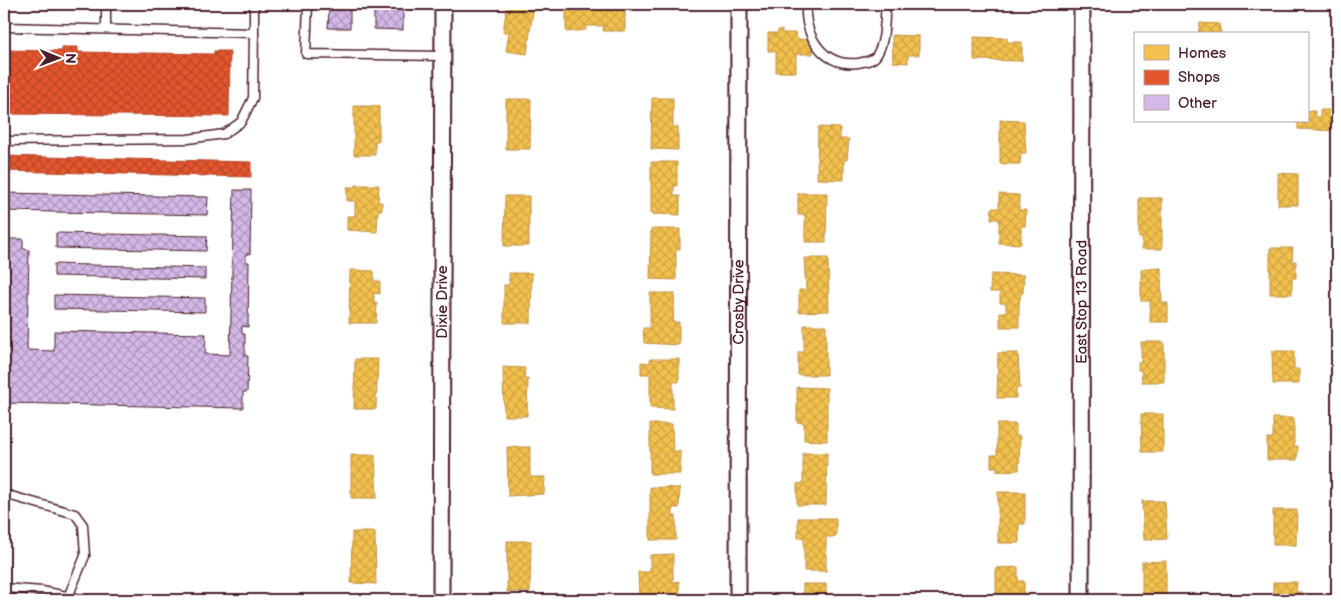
<svg xmlns="http://www.w3.org/2000/svg" width="1341" height="604" font-family="'Balsamiq Sans',sans-serif">
<style>
.homes{fill:url(#homes-cross-hatch);stroke:#c09044}
.shops{fill:url(#shops-cross-hatch);stroke:#b6462d}
.building{fill:url(#building-cross-hatch);stroke:#4a1f2b}
.lines{fill:none;stroke-linecap:round;stroke-linejoin:round}
.service-casing{stroke:#4a1f2b;stroke-width:11}
.minor-casing{stroke:#4a1f2b;stroke-width:19}
.service{stroke:#fff;stroke-width:8}
.minor{stroke:#fff;stroke-width:15}
.labels{text-anchor:middle;stroke-width:5;stroke-linejoin:round;paint-order:stroke}
.street-label{font-size:15px;fill:#4a1f2b;stroke:#fff}
</style>
<defs>
<pattern id="homes-cross-hatch" width="8" height="8" patternUnits="userSpaceOnUse" patternTransform="scale(1.25)"><rect width="8" height="8" fill="#f2c14e"/><path d="M0 0l8 8M0 8l8-8" fill="none" stroke="#d1a544"/></pattern>
<pattern id="shops-cross-hatch" width="8" height="8" patternUnits="userSpaceOnUse" patternTransform="scale(1.25)"><rect width="8" height="8" fill="#e4572e"/><path d="M0 0l8 8M0 8l8-8" fill="none" stroke="#bb4727"/></pattern>
<pattern id="building-cross-hatch" width="8" height="8" patternUnits="userSpaceOnUse" patternTransform="scale(1.25)"><rect width="8" height="8" fill="#d4b9e8"/><path d="M0 0l8 8M0 8l8-8" fill="none" stroke="#ae96bc"/></pattern>
</defs>
<rect width="100%" height="100%" fill="#fff"/>
<filter id="ink" filterUnits="userSpaceOnUse"><feTurbulence type="fractalNoise" baseFrequency=".02" numOctaves="2"/><feDisplacementMap in="SourceGraphic" scale="10" xChannelSelector="R" yChannelSelector="G"/><feConvolveMatrix kernelMatrix="1 2 1 2 8 2 1 2 1" color-interpolation-filters="sRGB"/></filter>
<g filter="url(#ink)">
<g class="homes">
<path d="M507 4H534L527 54 506 51 509 32H503Z"/>
<path d="M566 4H625V31H603L604 26H586V30L566 32Z"/>
<path d="M1200 23 1219 24 1221 34H1198Z"/>
<path d="M778 30H782V33H796V39L813 40V54H796V72H776V51H768V33H778Z"/>
<path d="M892 35 919 36V55H908V63L893 62Z"/>
<path d="M974 37 1007 38V42H1022V61L974 60Z"/>
<path d="M652 98H673V127H678V150L651 149Z"/>
<path d="M1335 98H1337V131L1298 129V121H1307V111H1315V117H1320V110H1335Z"/>
<path d="M506 99H531L530 149H506Z"/>
<path d="M354 106H379V141H375V155H354Z"/>
<path d="M1000 120 1024 121 1026 153H1021L1020 164H1000Z"/>
<path d="M818 127 840 128V139H849L847 160H844V180L817 179Z"/>
<path d="M651 162H677V186H674V196H680V215L651 214Z"/>
<path d="M1278 173 1298 174V205H1278Z"/>
<path d="M356 185H379L378 202H382V210H378L377 232 347 230V216H355V201H347V187H356Z"/>
<path d="M798 193H827L826 242H805V215H798Z"/>
<path d="M999 194 1019 195V210H1026L1025 226H1021V244L999 243V219H991L992 208H999Z"/>
<path d="M505 196H529V246H504Z"/>
<path d="M1139 198H1162V249H1142V238H1139Z"/>
<path d="M651 229H680V249H676V280L650 279Z"/>
<path d="M1270 248H1293L1292 261H1296V278H1292V294H1270Z"/>
<path d="M804 258H828L829 311 799 312V290H806Z"/>
<path d="M1161 268 1162 303H1168V322H1150V301H1141V269Z"/>
<path d="M350 270 374 271V281H380V294L374 293V303H377L376 323H349Z"/>
<path d="M509 273H532L531 323H504V285H509Z"/>
<path d="M991 274 1024 275 1023 293H1021L1019 305V327H1000V312H1006V303H1000V292H990Z"/>
<path d="M650 293H675L673 322H679V345L644 343 643 328H650Z"/>
<path d="M804 325H826V375H798V352H804Z"/>
<path d="M1141 342H1164V382H1142L1141 370H1138V362H1141Z"/>
<path d="M1272 351H1294V369H1299V384H1273Z"/>
<path d="M998 353H1018L1020 388H1016V398H997Z"/>
<path d="M355 359H378L376 409H354Z"/>
<path d="M650 359H679V382H673V409L650 408V374H641V362L650 363Z"/>
<path d="M503 367 525 368 524 379H528L527 416H504Z"/>
<path d="M797 387 827 388V441L804 440V423L797 422Z"/>
<path d="M1141 414H1163V452H1142Z"/>
<path d="M1273 418H1294V446H1298L1297 460H1267V438H1273Z"/>
<path d="M650 424H672L673 451H680V474H650Z"/>
<path d="M997 424H1016V436H1020L1019 470 997 471V467H991V455H997Z"/>
<path d="M507 447H530V477H545L544 494 508 496Z"/>
<path d="M803 453H827L826 505H797V484L803 483Z"/>
<path d="M351 455H375L377 498H351Z"/>
<path d="M650 487 680 488 679 508H673V516H676V540H650Z"/>
<path d="M998 492H1025V524H1019V543H998Z"/>
<path d="M1142 501H1165L1167 539 1144 540Z"/>
<path d="M1273 510H1297L1296 545H1273Z"/>
<path d="M798 518H836V537H826V571H804V538H798Z"/>
<path d="M352 532H375L376 584 351 583Z"/>
<path d="M507 541H531L530 592H507Z"/>
<path d="M673 554V582L679 581 680 600H639L638 572H650V555Z"/>
<path d="M1166 561V600H1145V598L1142 597V562Z"/>
<path d="M1018 567V581H1024V600H996V568Z"/>
<path d="M1273 582H1297L1296 592H1302V600H1273Z"/>
<rect x="803" y="584" width="23" height="16"/>
</g>
<g class="shops">
<path d="M62 47H78V52L214 54V51H230L229 116 4 114V50L62 51Z"/>
<path d="M4 156 251 162V177L4 171Z"/>
</g>
<g class="building">
<path d="M329 4H403V30L374 29V7H350V28H328Z"/>
<path d="M234 190H251L250 254H246V262H249L248 327 242 326V334H245V356H248L247 392H243V408L4 403V239H23V249L29 250 27 350 54 351V331L206 334 205 354 230 355Z"/>
<path d="M4 193 208 197 207 215 4 211Z"/>
<path d="M56 233 207 236 206 251 56 248Z"/>
<path d="M54 264 205 268V279L54 276Z"/>
<path d="M54 295 205 298V312L54 309Z"/>
</g>
<g class="lines">
<g class="service-casing">
<g id="service">
<path d="M308 4 306 54 443 56"/>
<path d="M806 4C804 36 823 67 858 63 864 62 872 61 876 56 886 42 884 20 886 4"/>
<path d="M4 27 254 33V4"/>
<path d="M106 29V4"/>
<path d="M4 141 188 139 224 134 241 122 253 98 254 33"/>
<path d="M4 494 75 514 83 525 85 556 68 597"/>
<path d="M4 588 42 591 86 600"/>
</g>
</g>
<g class="minor-casing">
<g id="minor">
<path id="s1" d="M441 600 443 4"/>
<path id="s2" d="M738 600 739 4"/>
<path id="s3" d="M1081 600 1082 4"/>
</g>
</g>
<use href="#service" class="service"/>
<use href="#minor" class="minor"/>
</g>
</g>
<g class="labels">
<g class="street-label">
<text dy="5" stroke="none"><textPath href="#s1" startOffset="298">Dixie Drive</textPath></text>
<text dy="5" stroke="none"><textPath href="#s2" startOffset="298">Crosby Drive</textPath></text>
<text dy="5" stroke="none"><textPath href="#s3" startOffset="298">East Stop 13 Road</textPath></text>
</g>
</g>
<rect width="1341" height="604" fill="none" stroke="#fff" stroke-width="20"/>
<rect x="10" y="10" width="1321" height="584" fill="none" stroke="#4a1f2b" stroke-width="2" filter="url(#ink)"/>
<rect x="1134" y="32" width="175" height="90" fill="#ffffff" stroke="#b7a5aa"/>
<rect x="1144" y="45" width="25" height="15" fill="#f2c14e" stroke="#b7a5aa"/>
<text x="1178" y="58" font-size="15" fill="#4a1f2b">Homes</text>
<rect x="1144" y="70" width="25" height="15" fill="#e4572e" stroke="#b7a5aa"/>
<text x="1178" y="82" font-size="15" fill="#4a1f2b">Shops</text>
<rect x="1144" y="95" width="25" height="15" fill="#d4b9e8" stroke="#b7a5aa"/>
<text x="1178" y="108" font-size="15" fill="#4a1f2b">Other</text>
<g transform="translate(58 58) rotate(91)" stroke="#ffffff" stroke-width="4" paint-order="stroke">
<path d="M0-4L9 19L0 12L-9 19Z" fill="#4a1f2b"/>
<text y="-8" font-size="14" font-weight="bold" text-anchor="middle" fill="#4a1f2b">N</text>
</g>
</svg>
